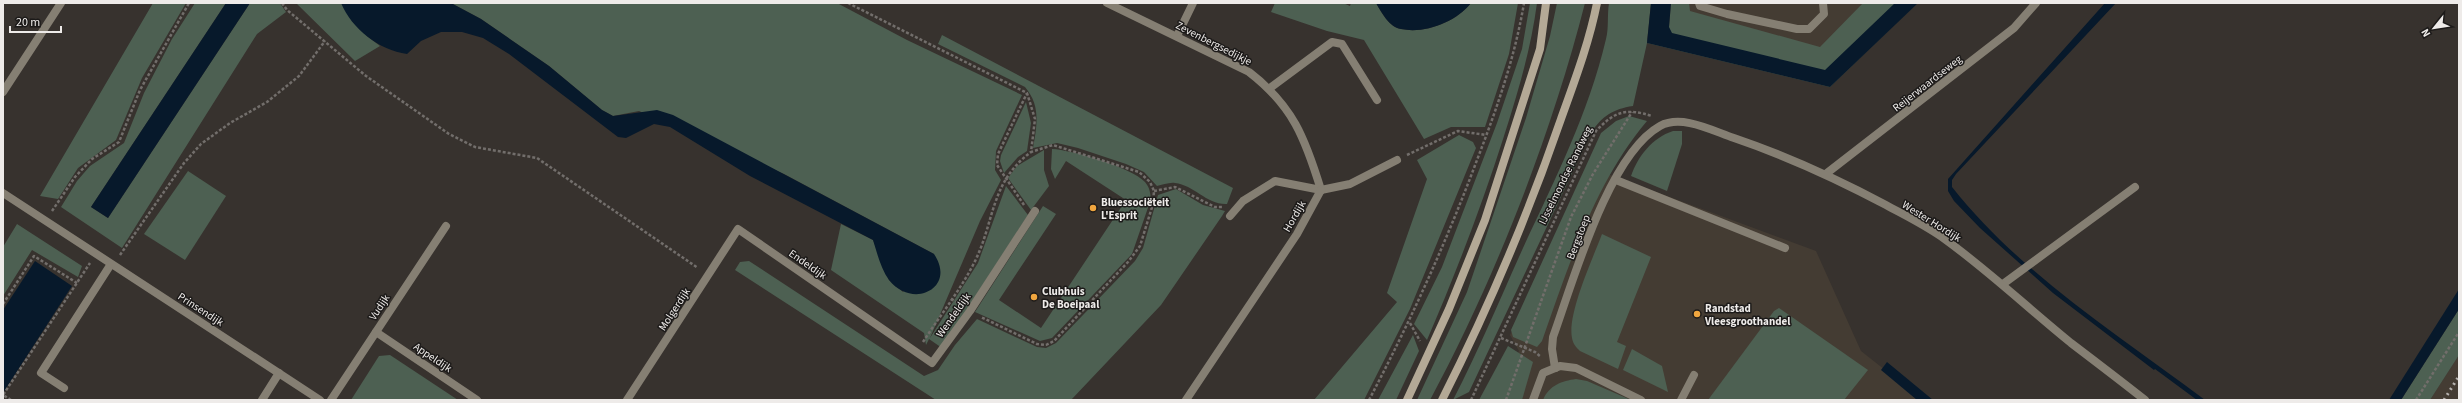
<svg xmlns="http://www.w3.org/2000/svg" width="2462" height="403" font-family="'Source Sans 3',sans-serif">
<style>
.built{fill:#443c33}
.green{fill:#4d6052}
.water{fill:#07192b}
.lines{fill:none;stroke-linecap:round;stroke-linejoin:round}
.path{stroke:#726e6b;stroke-width:2.5;stroke-dasharray:3 2;stroke-linecap:butt}
.lane{stroke:#857f73;stroke-width:8}
.street{stroke:#857f73;stroke-width:8}
.secondary{stroke:#b4a996;stroke-width:8}
.rail{stroke:#b6b2af;stroke-width:3;stroke-dasharray:2 4;stroke-linecap:butt}
.poi-dot{fill:#f0a63f;stroke:#1c1a19;stroke-width:1.5}
.labels{text-anchor:middle;stroke-width:3;stroke-linejoin:round;paint-order:stroke}
.street-label{font-size:11px;fill:#eeebe9;stroke:#1c1a19}
.poi-label{font-size:11px;font-weight:bold;fill:#eeebe9;stroke:#1c1a19;text-anchor:start}
</style>
<rect width="100%" height="100%" fill="#37322e"/>
<g class="built">
<path d="M1664 3H1904L1794 70 1662 37Z"/>
<path d="M1594 169 1816 251 1861 351 1923 400H1490L1519 351 1510 335Z"/>
<path d="M2459 355V400H2430Z"/>
</g>
<g class="green">
<path d="M153 3H186L142 78 116 140 78 168 58 199 40 196Z"/>
<path d="M195 3H226L91 207 108 218 250 3H280L286 12 257 34 122 248 61 207 77 181 90 166 124 143 144 93 172 39Z"/>
<path d="M296 3H341L367 36 380 46 355 61Z"/>
<path d="M451 3H837L907 40 1022 95 996 151 995 170 1001 180 980 221 930 338 978 263 1006 186 1028 215 942 348 929 339 926 345 924 333 831 270 841 224 873 240 889 280 903 292 934 254 784 174 639 111 613 116 602 110 549 66 481 19Z"/>
<path d="M1275 3H1343L1350 6 1351 3H1376C1382 13 1389 27 1401 29 1425 34 1456 22 1471 3H1518L1509 54 1485 127H1451L1424 139 1364 40 1327 31 1271 12Z"/>
<path d="M1530 3H1537C1531 49 1518 92 1504 136 1482 205 1456 273 1427 340L1414 324 1442 267 1497 123 1522 49Z"/>
<path d="M1557 3H1585C1551 136 1495 279 1430 400H1417L1467 292 1526 118 1550 36Z"/>
<path d="M1609 3H1651L1647 42 1669 27 1671 3H1689L1690 11 1820 47 1863 3H1917L1830 87 1647 43 1633 106C1613 109 1602 116 1591 133L1469 392 1453 400C1479 350 1500 299 1523 248 1555 179 1588 115 1606 39 1609 28 1607 15 1609 3Z"/>
<path d="M942 35 1233 188 1227 204C1207 205 1194 185 1175 183 1170 182 1162 185 1157 186L1144 172 1126 164 1078 148 1057 143 1033 148C1037 125 1041 106 1025 87L938 44Z"/>
<path d="M1026 102 1031 123 1027 151 1018 157 1004 173 1000 161 1001 155Z"/>
<path d="M1629 116 1647 121C1594 184 1569 265 1542 341L1537 347 1513 337 1511 330 1601 133 1616 121Z"/>
<path d="M1673 131H1682V144L1667 191 1631 176C1638 156 1652 138 1673 131Z"/>
<path d="M1459 135 1473 142 1476 148 1410 309 1364 400H1314L1397 302 1387 293 1427 179 1417 160Z"/>
<path d="M1052 149C1072 150 1131 167 1145 182 1150 188 1150 192 1151 199L1132 254 1052 338 1040 341 975 312 1043 206 1056 214 999 300 1041 328 1126 200 1066 161 1055 179 1051 169Z"/>
<path d="M1044 150V170L1049 186 1031 210 1008 178 1017 166Z"/>
<path d="M188 171 226 196 185 260 144 234Z"/>
<path d="M1176 189 1203 205 1225 211 1222 216 1161 305 1071 400H936L735 270 740 262 749 261 924 376 938 370 955 345 977 319 1037 347 1046 348 1056 343 1135 261 1143 248 1158 195Z"/>
<path d="M17 224 82 266 78 277 32 250 3 296V247Z"/>
<path d="M1602 234 1651 257 1617 342 1626 346 1618 369 1580 351C1576 347 1573 344 1572 338 1567 314 1593 258 1602 234Z"/>
<path d="M1779 308 1868 370 1844 400H1708L1774 311Z"/>
<path d="M2459 309V355L2430 400H2401Z"/>
<path d="M1413 335 1419 351 1396 400H1378Z"/>
<path d="M1508 346 1533 362 1522 400H1479Z"/>
<path d="M1632 349 1662 366 1668 392 1623 370Z"/>
<path d="M390 355 458 400H351L379 356Z"/>
<path d="M1576 379 1587 381 1631 400H1543C1549 385 1562 381 1576 379Z"/>
</g>
<g class="water">
<path d="M226 3H250L108 218 91 207Z"/>
<path d="M341 3H451L481 19 549 66 602 110 613 116 657 110 673 115 934 254C957 288 913 310 889 280 881 269 877 253 873 240L750 176 670 127 654 124 626 138 618 137 509 54 483 38 462 32H441L421 41 407 54C379 50 352 29 341 3Z"/>
<path d="M1376 3H1471C1456 22 1425 34 1401 29 1389 27 1382 13 1376 3Z"/>
<path d="M1651 3H1671L1669 27 1672 33 1825 70 1895 3H1918L1830 87 1647 43Z"/>
<path d="M2105 3H2116L1956 174 1952 180V187C2020 273 2118 335 2205 400H2197L2155 369 2154 370 2053 293 1980 228 1954 201 1948 191V179Z"/>
<path d="M35 261 72 286 3 393V310Z"/>
<path d="M2459 289V309L2401 400H2389Z"/>
<path d="M1887 362 1933 400H1917L1881 370Z"/>
</g>
<g class="lines">
<g class="path">
<path d="M282 3 287 10 366 76 449 134 475 147 537 158 698 268"/>
<path d="M848 3 1027 93 1035 119 1031 152 1053 145 1139 172 1150 182 1154 191 1153 204 1140 246 1128 262 1054 341 1046 345 1037 344 981 317"/>
<path d="M1407 155 1458 131 1486 135"/>
<path d="M1154 191 1175 187 1215 207H1222"/>
<path d="M1024 205 997 165 998 154 1027 93"/>
<path d="M52 211 75 177 92 159 119 142 140 90 189 3"/>
<path d="M120 255 184 163 201 144 230 123 267 102 299 76 325 41"/>
<path d="M951 299 960 304"/>
<path d="M3 304 34 256 77 283"/>
<path d="M1410 323 1420 341"/>
<path d="M1501 338 1535 352 1541 357"/>
<path d="M923 342C939 317 959 292 973 265 995 224 989 183 1031 152"/>
<path d="M11 400 3 395 90 263"/>
<path d="M1369 400C1410 322 1446 243 1477 160 1497 108 1515 57 1524 3"/>
<path d="M1471 400 1596 131C1615 111 1626 108 1652 116"/>
<path d="M1506 400 1571 217 1593 174 1632 112"/>
<path d="M2416 400 2459 332"/>
</g>
<g class="lane">
<path d="M1699 3 1700 6 1727 14 1797 29H1809L1824 14 1823 3"/>
<path d="M1177 36 1193 3"/>
<path d="M1270 88 1332 42 1342 44 1377 100"/>
<path d="M1616 180 1785 248"/>
<path d="M1230 216 1243 201 1275 181 1321 190"/>
<path d="M2003 284 2135 187"/>
<path d="M1681 400 1694 375"/>
</g>
<g class="street">
<path d="M1107 3 1249 72C1293 106 1305 138 1321 190"/>
<path d="M3 92 61 3"/>
<path d="M1827 173 2014 28 2036 3"/>
<path d="M1321 190 1350 184 1397 160"/>
<path d="M3 193 320 400"/>
<path d="M376 332 477 400"/>
<path d="M1555 368 1552 349 1553 337C1573 282 1608 155 1660 126 1682 114 1713 131 1734 138 1787 156 1837 179 1886 205 1906 216 1927 226 1946 240 1990 272 2029 309 2071 343 2096 362 2121 381 2145 400"/>
<path d="M64 388 41 373 111 264"/>
<path d="M262 400 279 373"/>
<path d="M331 400 446 226"/>
<path d="M627 400 738 229 932 363 970 311 1035 211"/>
<path d="M1186 400 1297 234 1321 190"/>
<path d="M1533 400 1543 373 1560 366 1576 368 1641 400"/>
</g>
<g class="secondary">
<path d="M1407 400 1449 309 1485 220 1540 49 1546 3"/>
<path d="M1442 400C1488 309 1528 215 1561 119 1575 80 1589 43 1597 3"/>
</g>
<path class="rail" d="M2444 400 2459 376"/>
</g>
<g class="poi-dot">
<circle cx="1093" cy="208" r="4"/>
<circle cx="1034" cy="297" r="4"/>
<circle cx="1697" cy="314" r="4"/>
</g>
<g class="labels">
<g class="street-label">
<text transform="translate(1214 43) rotate(27)" y="4">Zevenbergsedijkje</text>
<text transform="translate(1927 83) rotate(-38)" y="4">Reijerwaardseweg</text>
<text transform="translate(1565 175) rotate(-64)" y="4">IJsselmondse Randweg</text>
<text transform="translate(1294 216) rotate(-60)" y="4">Hordijk</text>
<text transform="translate(1932 221) rotate(32)" y="4">Wester Hordijk</text>
<text transform="translate(1578 237) rotate(-69)" y="4">Bergstoep</text>
<text transform="translate(808 264) rotate(35)" y="4">Endeldijk</text>
<text transform="translate(379 307) rotate(-57)" y="4">Vudijk</text>
<text transform="translate(201 309) rotate(33)" y="4">Prinsendijk</text>
<text transform="translate(674 309) rotate(-57)" y="4">Molgerdijk</text>
<text transform="translate(953 315) rotate(-55)" y="4">Wendeldijk</text>
<text transform="translate(433 357) rotate(34)" y="4">Appeldijk</text>
</g>
<g class="poi-label">
<text x="1101" y="206">Bluessociëteit<tspan x="1101" dy="13">L'Esprit</tspan></text>
<text x="1042" y="295">Clubhuis<tspan x="1042" dy="13">De Boeipaal</tspan></text>
<text x="1705" y="312">Randstad<tspan x="1705" dy="13">Vleesgroothandel</tspan></text>
</g>
</g>
<rect width="2462" height="403" fill="none" stroke="#eeebe9" stroke-width="8"/>
<g transform="translate(2434 28) rotate(240)" stroke="#1c1a19" stroke-width="3" paint-order="stroke">
<path d="M0-3L7 15L0 10L-7 15Z" fill="#eeebe9"/>
<text y="-6" font-size="11" font-weight="bold" text-anchor="middle" fill="#eeebe9">N</text>
</g>
<path d="M10 26v6h51v-6" fill="none" stroke="#eeebe9" stroke-width="2"/>
<text x="16" y="26" font-size="12" fill="#eeebe9" stroke="#1c1a19" stroke-width="3" paint-order="stroke">20 m</text>
</svg>
